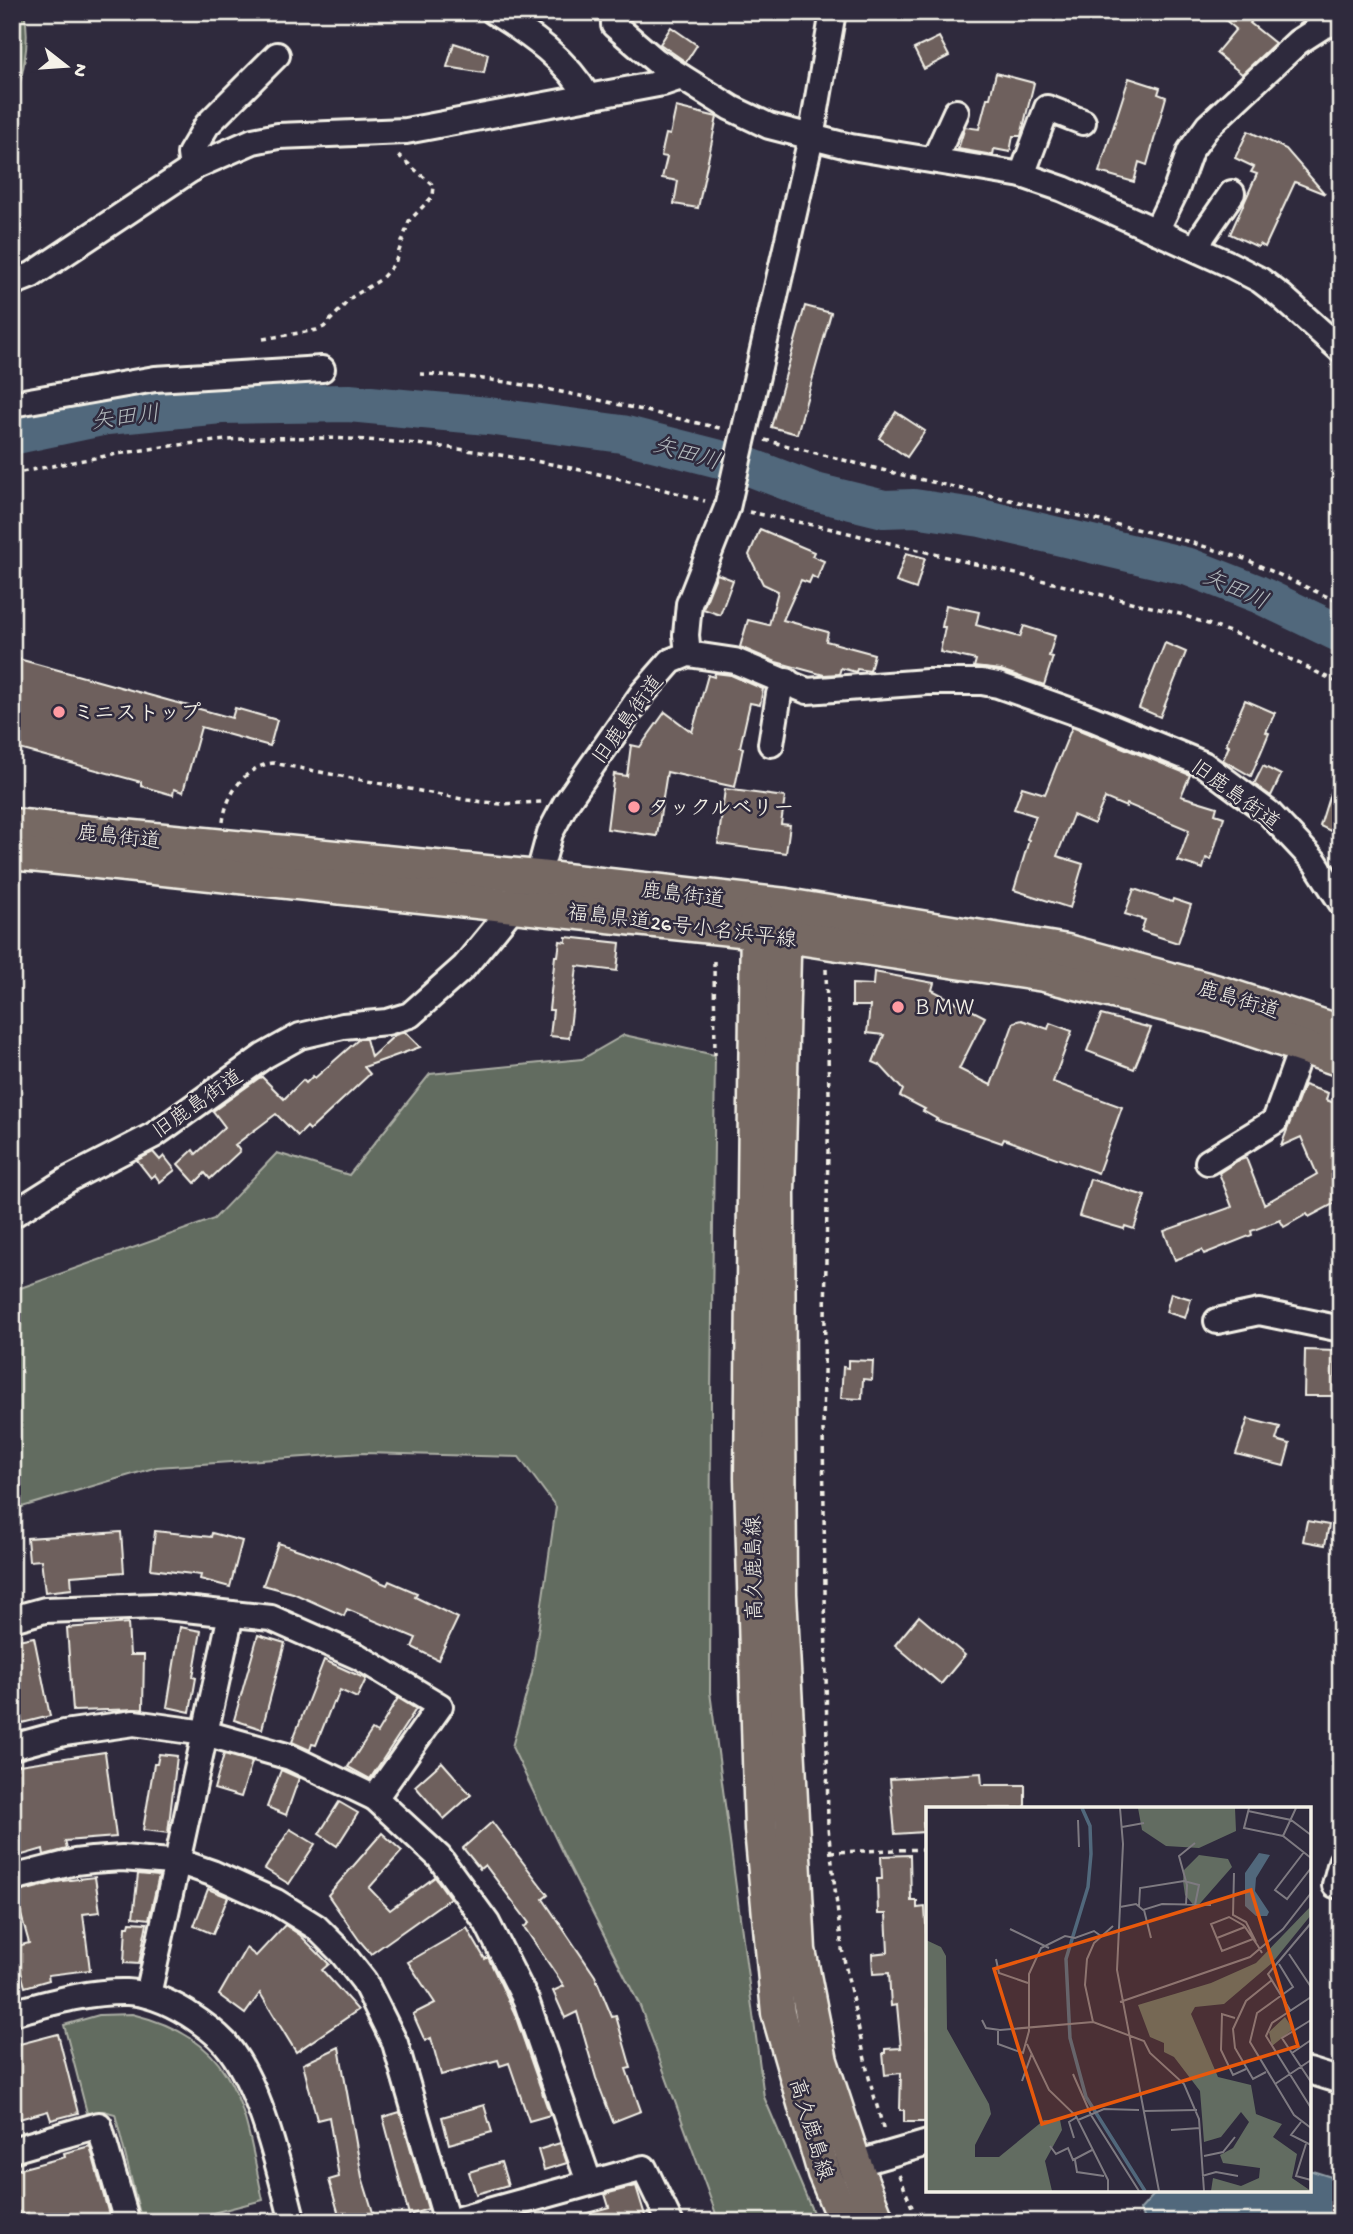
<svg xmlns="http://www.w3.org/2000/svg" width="1353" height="2234" font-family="'Gochi Hand','Klee One',sans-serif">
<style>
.green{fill:#626c61;stroke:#abaea4;stroke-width:2}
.water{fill:#51687c;stroke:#929fa7;stroke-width:2}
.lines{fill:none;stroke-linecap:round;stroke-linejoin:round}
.river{stroke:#51687c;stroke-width:38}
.building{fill:#6e615d;stroke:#f4f1e8;stroke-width:2}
.minor-casing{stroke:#f4f1e8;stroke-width:30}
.major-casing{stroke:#f4f1e8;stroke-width:37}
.path{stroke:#f4f1e8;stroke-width:3.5;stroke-dasharray:5 5;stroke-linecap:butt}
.minor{stroke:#2f2a3d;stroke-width:24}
.major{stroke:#766964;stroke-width:32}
.poi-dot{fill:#ff9aa2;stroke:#2f2a3d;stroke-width:2.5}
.labels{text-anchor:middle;stroke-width:5;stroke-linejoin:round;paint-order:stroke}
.poi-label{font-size:21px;font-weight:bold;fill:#f4f1e8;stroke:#2f2a3d;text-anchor:start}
.street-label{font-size:21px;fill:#f4f1e8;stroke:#2f2a3d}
.water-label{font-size:23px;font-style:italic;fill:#b3babd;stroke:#2f2a3d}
.inset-river{fill:none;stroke:#51687c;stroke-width:3.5}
.inset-road{fill:none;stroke:#7e7a81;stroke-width:2}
.view{fill:#e8590c;fill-opacity:0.15;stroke:#e8590c;stroke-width:3.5}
.inset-edge{fill:none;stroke:#f4f1e8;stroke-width:3.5}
</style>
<rect width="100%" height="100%" fill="#2f2a3d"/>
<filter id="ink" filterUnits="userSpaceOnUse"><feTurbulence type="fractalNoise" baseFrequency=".0143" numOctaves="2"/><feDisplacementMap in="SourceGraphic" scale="14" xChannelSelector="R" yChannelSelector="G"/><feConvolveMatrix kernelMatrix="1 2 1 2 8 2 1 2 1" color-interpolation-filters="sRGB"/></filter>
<g filter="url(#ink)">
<g class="green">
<path d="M12 12H24C32 43 21 81 12 110Z"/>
<path d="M624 1035 715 1055 711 1400 710 1692 764 2097 817 2222H719L640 2006 564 1856 512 1747 532 1673 556 1507 519 1457 363 1453 157 1467 12 1510V1291L214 1219 277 1153 349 1175 430 1074 582 1059Z"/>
<path d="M132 2014C240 2041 243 2106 263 2200L178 2222H142L115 2114 104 2111 87 2113 64 2025 99 2015Z"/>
</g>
<path class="water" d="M1309 2170 1341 2180V2222H1145L1140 2210 1158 2190H1309Z"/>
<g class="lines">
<path class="river" d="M12 436 107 416 221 405 349 403 488 416 622 434 747 466 815 492 884 509 914 508 981 518 1189 567 1258 594 1341 634"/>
</g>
<g class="building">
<path d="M1216 12H1259L1250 23 1275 43 1242 74 1216 53 1236 29Z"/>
<path d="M671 27 697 45 686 62 660 44Z"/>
<path d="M939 37 949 56 924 69 914 49Z"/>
<path d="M454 43 488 54 484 73 447 67Z"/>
<path d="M996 73 1034 83 1021 136H1013L1010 152 994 149 993 155 958 149 965 127 979 129 987 98H990Z"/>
<path d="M1129 78 1160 88 1158 94 1166 97 1147 165 1139 162 1134 182 1099 172Z"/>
<path d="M676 107 717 117 698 208 674 204 678 181 662 178 667 157 661 156 666 134 670 135Z"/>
<path d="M1248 131 1286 149 1325 194 1295 182 1265 247 1260 244 1258 247 1230 234 1257 174 1251 172 1254 167 1235 158Z"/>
<path d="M805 306 831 313 797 434 771 427Z"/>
<path d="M896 412 925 431 907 457 879 438Z"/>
<path d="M760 529 814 552 812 556 824 561 817 579 812 576 809 583 801 580 783 620 828 632 826 641 874 654 870 671 857 669 856 672 841 668 839 674 824 675 776 662 740 647 748 620 769 625 778 591 763 584 749 555Z"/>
<path d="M906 553 925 558 916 589 896 582Z"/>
<path d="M717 574 733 580 720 615 703 609Z"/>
<path d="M946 605 979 612 976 625 1020 637 1024 626 1055 636 1049 656 1053 657 1044 685 1001 670 974 667 976 660 940 652 945 627H942Z"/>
<path d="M1165 643 1186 652 1160 717 1139 708Z"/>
<path d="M15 658 232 718 235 708 277 720 270 746 201 727 183 792 174 789 173 795 141 786V782L12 747V667Z"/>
<path d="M715 673 731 675 763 689 760 705 750 703 740 747 743 748 735 787 667 772 657 836 607 829 614 774 627 776 631 745 640 747 665 712 692 732 708 675 714 677Z"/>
<path d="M1245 700 1275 713 1266 732 1269 733 1251 776 1223 760 1229 746 1226 744Z"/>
<path d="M1072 727 1190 775 1181 796 1217 807 1215 814 1224 817 1211 860 1206 858 1203 869 1178 861 1189 830 1127 804 1126 807 1105 798 1094 824 1073 815 1057 856 1083 864 1070 908 1014 890 1029 840 1027 839 1036 816 1014 809 1022 787 1045 794Z"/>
<path d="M1263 766 1281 775 1271 796 1254 784Z"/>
<path d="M1337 771 1341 772V836L1320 826Z"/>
<path d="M725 789 785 797 781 824 790 825 786 853 718 844Z"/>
<path d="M1134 889 1172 902 1173 899 1191 905 1178 943 1141 931 1145 920 1125 914Z"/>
<path d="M566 937 620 943 617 971 577 966 569 1038 550 1036 553 1010H549L555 956H558L560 941 566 942Z"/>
<path d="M874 972 934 983 932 990 985 1017 959 1069 991 1085 1014 1022 1022 1020 1048 1029 1050 1023 1072 1031 1053 1082 1122 1107 1098 1173 1004 1139 1002 1143 936 1120 937 1119 923 1111 925 1109 900 1096 903 1090 880 1065 873 1062 884 1035 867 1033 870 1006H852V984L873 985Z"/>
<path d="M1101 1015 1151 1028 1134 1069 1087 1051Z"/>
<path d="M405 1032 420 1047 364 1067 370 1074 310 1130 307 1127 298 1136 276 1114 235 1145 240 1151 210 1179 205 1173 195 1183 178 1164 193 1150 196 1154 225 1127 213 1111 259 1078 262 1077 284 1099 303 1080 306 1083 313 1076 315 1078 359 1039H366L371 1057 395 1035Z"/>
<path d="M1304 1085 1328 1093 1326 1100 1341 1105V1200L1309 1217 1307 1214 1284 1227 1280 1220 1251 1231 1252 1235 1204 1254 1202 1250 1175 1260 1164 1231 1232 1207 1219 1173 1237 1161 1246 1158 1264 1204 1317 1174 1301 1137 1281 1146Z"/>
<path d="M153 1152 160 1160 164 1156 175 1170 160 1182 155 1175 151 1178 137 1160Z"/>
<path d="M1090 1179 1145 1196 1134 1229 1125 1226 1124 1229 1079 1216Z"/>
<path d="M1171 1293 1191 1299 1185 1318 1166 1312Z"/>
<path d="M1305 1350 1336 1351 1335 1396H1304Z"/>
<path d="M848 1360 873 1361 872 1380 863 1379 862 1399 841 1398 843 1367 848 1368Z"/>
<path d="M1248 1419 1280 1427 1276 1440 1290 1444 1284 1466 1236 1454Z"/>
<path d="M1307 1521 1329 1525 1325 1545 1303 1541Z"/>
<path d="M155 1531 211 1537 212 1533 242 1541 230 1587 200 1579 201 1575 151 1569Z"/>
<path d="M121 1532 124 1572 71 1576 72 1589 45 1592 41 1560 29 1561 27 1538Z"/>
<path d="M278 1543 335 1562 387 1585 389 1581 417 1593 415 1597 458 1618 438 1660 412 1647 416 1638 347 1609 344 1616 293 1593 263 1585Z"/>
<path d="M919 1616 965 1655 941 1684 895 1645Z"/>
<path d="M128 1623 130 1655H144L143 1709 73 1711 67 1628Z"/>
<path d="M180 1627 201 1631 193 1677 196 1678 190 1712 167 1707Z"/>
<path d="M258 1635 285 1643 262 1729 234 1720Z"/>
<path d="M34 1637 50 1716 22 1723 12 1681V1641Z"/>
<path d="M324 1660 366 1679 357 1698 340 1690 335 1703 333 1702 316 1745 312 1744 310 1750 292 1742Z"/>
<path d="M398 1698 416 1709 370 1779 348 1767 372 1730 377 1733Z"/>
<path d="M105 1752 116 1837 65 1841 67 1849 44 1855 43 1849 12 1858V1766Z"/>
<path d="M159 1754 177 1756 168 1833 143 1830 154 1764H157Z"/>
<path d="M224 1754 252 1762 241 1797 214 1789Z"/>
<path d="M442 1762 471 1795 444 1819 415 1786Z"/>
<path d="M281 1770 299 1778 286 1815 267 1807Z"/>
<path d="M981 1773 982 1785H1025V1808L928 1809V1821L923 1822 924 1832 895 1834 890 1779Z"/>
<path d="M339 1802 358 1813 337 1846 319 1834Z"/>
<path d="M492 1822 548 1895 543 1899 595 1976 612 2017 616 2016 631 2068 626 2069 641 2111 613 2122 596 2078 577 2012 565 2018 553 1991 564 1986 524 1927 529 1923 485 1865 480 1869 463 1848Z"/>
<path d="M290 1829 315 1844 289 1884 265 1869Z"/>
<path d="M382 1833 402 1851 369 1888 390 1910 435 1877 450 1898 371 1954 359 1940 328 1895Z"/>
<path d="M910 1855 911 1901H917V1908L925 1907 928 1958V2122H904V2110H900L901 2073 885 2075 883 2053H885V2049L901 2048 897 2005 891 2006 889 1973 873 1974 872 1954 888 1952 886 1914H878L877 1879H882L881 1856Z"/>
<path d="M138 1874 159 1876 149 1919 133 1917Z"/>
<path d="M95 1877 100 1912 83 1914 90 1970 48 1975 49 1980 25 1987 14 1947 29 1943 15 1893 62 1881Z"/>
<path d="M208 1889 228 1897 213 1934 194 1926Z"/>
<path d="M130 1922 147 1923 139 1964 124 1963 126 1926H129Z"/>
<path d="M285 1925 300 1935 329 1964 322 1970 358 2010 296 2052 260 1993 245 2014 219 1995 246 1948 256 1956Z"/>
<path d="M467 1928 485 1959 488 1957 514 2012 550 2115 529 2121 509 2063 500 2066 498 2060 441 2075 431 2038 425 2041 413 2014 435 2003 408 1962Z"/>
<path d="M58 2034 78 2113 51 2120 48 2111 12 2121V2046Z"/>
<path d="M339 2047 362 2177 376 2222H341L329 2180 339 2177 329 2117 317 2120 303 2064Z"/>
<path d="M484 2105 492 2132 449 2144 442 2117Z"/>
<path d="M400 2112 428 2209 409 2215 383 2117Z"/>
<path d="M560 2143 567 2163 544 2170 538 2150Z"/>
<path d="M90 2146 111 2222H31L28 2213 19 2215 12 2191V2171L65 2157 64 2153Z"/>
<path d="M501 2162 508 2185 476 2194 469 2172Z"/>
<path d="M636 2186 647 2222H574L573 2217 609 2207 605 2194Z"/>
</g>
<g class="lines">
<g class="minor-casing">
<g id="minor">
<path d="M494 12C530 34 567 60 588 97"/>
<path d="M614 12V25L656 61 731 108 769 126 851 147 1022 175 1063 189 1227 263 1260 280 1281 296 1341 350"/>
<path d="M934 160 956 112"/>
<path d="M192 169 190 154 207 125 277 55"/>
<path d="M1022 175 1047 108 1083 122"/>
<path d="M1156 231 1176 190 1190 151 1208 126 1298 42 1323 26 1341 21"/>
<path d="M1197 249 1203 235 1232 193"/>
<path d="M12 283 32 275 196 166 253 141 278 136 406 131 663 83 681 77"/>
<path d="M12 404 155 379 322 369"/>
<path d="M688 654 686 635 689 604 727 508 811 138 833 12"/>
<path d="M771 744 779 694 787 681"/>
<path d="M1208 1162 1275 1121 1302 1046"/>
<path d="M12 1215 69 1179 154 1135 264 1056 300 1036 343 1026 387 1022 410 1015 464 967 538 877 550 833 566 803 642 694 671 661 688 654 735 661 807 691 927 682H982L998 685 1091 718 1203 764 1269 813 1315 862 1341 902"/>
<path d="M1217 1321 1259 1312 1341 1329"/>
<path d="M12 1619 45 1610 156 1606 271 1618 359 1657 440 1706 375 1798"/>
<path d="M12 1747 64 1733 134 1723 205 1733 290 1757 375 1798 439 1857 487 1923 526 2000 589 2182"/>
<path d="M12 1878 75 1862 92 1860 122 1858 183 1863 212 1873 276 1902 316 1927 342 1953 364 1981 395 2043 447 2222"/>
<path d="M1335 1885 1341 1862"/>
<path d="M148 1995 231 1614"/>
<path d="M12 2013C50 2003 87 1991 127 1992 149 1993 169 2002 187 2013 201 2022 214 2031 225 2043 261 2085 279 2169 293 2222"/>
<path d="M1309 2071 1341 2081"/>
<path d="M12 2150 99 2125 127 2222"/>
<path d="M838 2169 928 2143"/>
<path d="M449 2222 644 2168 670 2222"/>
</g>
</g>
<g class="major-casing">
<g id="major">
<path d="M12 825 538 877 786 905 1067 951 1222 993 1341 1032"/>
<path d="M12 853 759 932 1044 975 1211 1016 1341 1060"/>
<path d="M757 912 751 1478 761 1829 778 2013 824 2173 845 2222"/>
<path d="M785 917 778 1192 780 1594 799 1950 821 2061 855 2164 878 2222"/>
</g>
</g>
<g class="path">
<path d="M263 339 317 330 324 327 352 297 380 280 395 263 409 221 433 196 434 186 397 154"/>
<path d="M420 374C523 377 624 407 724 429"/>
<path d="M765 440 906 476 1183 540 1245 559 1341 603"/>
<path d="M12 474C96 457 179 441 264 438 410 434 565 461 705 501"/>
<path d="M749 512 832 529 1180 614 1249 639 1341 684"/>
<path d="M223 822C226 795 245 766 273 763L467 800 501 804 542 802"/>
<path d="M714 961 715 1055"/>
<path d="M826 969 829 1093 823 1430 828 1828 842 1949 868 2074 884 2131"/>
<path d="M830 1852 928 1849"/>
<path d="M899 2175 918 2222"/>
</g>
<use href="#minor" class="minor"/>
<use href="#major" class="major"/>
</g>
</g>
<g class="poi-dot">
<circle cx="59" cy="712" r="7"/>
<circle cx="634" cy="807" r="7"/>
<circle cx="898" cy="1007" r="7"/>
</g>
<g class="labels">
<g class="poi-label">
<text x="73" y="719">ミニストップ</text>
<text x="648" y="814">タックルベリー</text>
<text x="912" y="1014">ＢＭＷ</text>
</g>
<g class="street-label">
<text transform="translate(627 719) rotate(-54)" y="7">旧鹿島街道</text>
<text transform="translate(1236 794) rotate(36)" y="7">旧鹿島街道</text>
<text transform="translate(119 836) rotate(6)" y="7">鹿島街道</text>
<text transform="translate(683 894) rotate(7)" y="7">鹿島街道</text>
<text transform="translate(682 925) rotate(7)" y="7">福島県道26号小名浜平線</text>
<text transform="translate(1239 999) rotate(17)" y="7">鹿島街道</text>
<text transform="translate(197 1103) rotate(-35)" y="7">旧鹿島街道</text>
<text transform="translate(753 1568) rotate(-91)" y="7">高久鹿島線</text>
<text transform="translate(812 2129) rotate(73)" y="7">高久鹿島線</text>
</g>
<g class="water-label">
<text transform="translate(125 416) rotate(-7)" y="8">矢田川</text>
<text transform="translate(687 452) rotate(16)" y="8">矢田川</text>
<text transform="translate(1236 588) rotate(24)" y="8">矢田川</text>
</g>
</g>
<g transform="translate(926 1807)">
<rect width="385" height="385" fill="#2f2a3d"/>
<path d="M212 1H309L310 24 273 41 240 39 216 23ZM273 48 302 52 306 60 270 101 259 88 257 74 258 63ZM385 99V108L346 156 298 197 269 200 265 207 292 270 325 278 330 307 356 317 347 330 371 347 366 371 385 384H285L287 371 315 379 333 371 334 361 297 356 294 348 307 341 323 315 315 305 295 330 278 335 274 284 248 250 238 245V236L224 230 212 198 285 176 330 156ZM0 133 15 140 20 149 21 222 63 297 65 307 49 338V350H73L118 313H134L136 323 119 354 126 384H0ZM359 210 367 222 346 239 343 225Z" fill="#626c61"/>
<path d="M333 46 344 48 330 71 329 84 343 105 341 109H330L319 99V66Z" fill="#51687c"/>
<path class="inset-river" d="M156 1 164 19 165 47 162 80 140 152 144 231 160 290 219 384"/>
<path class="inset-road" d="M194 1 197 37 191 163 233 384M323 1 318 21 357 29 385 51M322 4 365 13 385 28M152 13 153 40M196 20 218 16M357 29 370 1M378 45 349 83 361 92 385 61M308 66 307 108 320 115 330 135M260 98 261 78 253 49 269 36M213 99 214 81 258 74 273 78 269 98M194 100 210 97 217 103 236 97 285 98M218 103 225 131M187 119 168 136 161 152 159 178 167 215 218 234 224 246 258 277 273 312 278 384M84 122 123 141M291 131 319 120M327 132 296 144 285 117 303 110 317 118 319 120 332 139 336 146M363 147 385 180M70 152 73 166 102 176M353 157 367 180 331 206 324 235 368 308 385 321M385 190 346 216 340 229 385 301M194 195 324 150 357 122 385 86M364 203 342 167 385 116M309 211 296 207 295 243 307 268 320 262M56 213 60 221 74 223 167 215M385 213 356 231 385 275M72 222V237L97 246 103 224V167L115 141 139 129 149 131 168 124 175 129M101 237 123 283 150 309 182 373V384M366 246 385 233M340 265 327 272 309 241 307 222 320 194 346 173M147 267 165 308 213 384M96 274 106 246M349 277 385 253M218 304 271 303M152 313 178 302 213 303M375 315 365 328 385 338M245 323 274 321M148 331 143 315 151 310M380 337 370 369 385 373M124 339 130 347 142 341 147 353 166 343M278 349 297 345 309 330M149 353 151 365 178 369M276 369 290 365 312 369"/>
<path class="view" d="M325 83 372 239 116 317 68 162Z"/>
<rect width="385" height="385" class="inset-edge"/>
</g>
<rect width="1353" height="2234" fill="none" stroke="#2f2a3d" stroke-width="42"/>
<rect x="21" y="21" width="1311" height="2192" fill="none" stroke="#f4f1e8" stroke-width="2.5" filter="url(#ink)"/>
<g transform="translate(66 66) rotate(107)" stroke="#2f2a3d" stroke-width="5" paint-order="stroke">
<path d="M0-5L12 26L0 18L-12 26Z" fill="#f4f1e8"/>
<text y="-10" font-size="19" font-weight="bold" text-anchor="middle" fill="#f4f1e8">N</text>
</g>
</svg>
